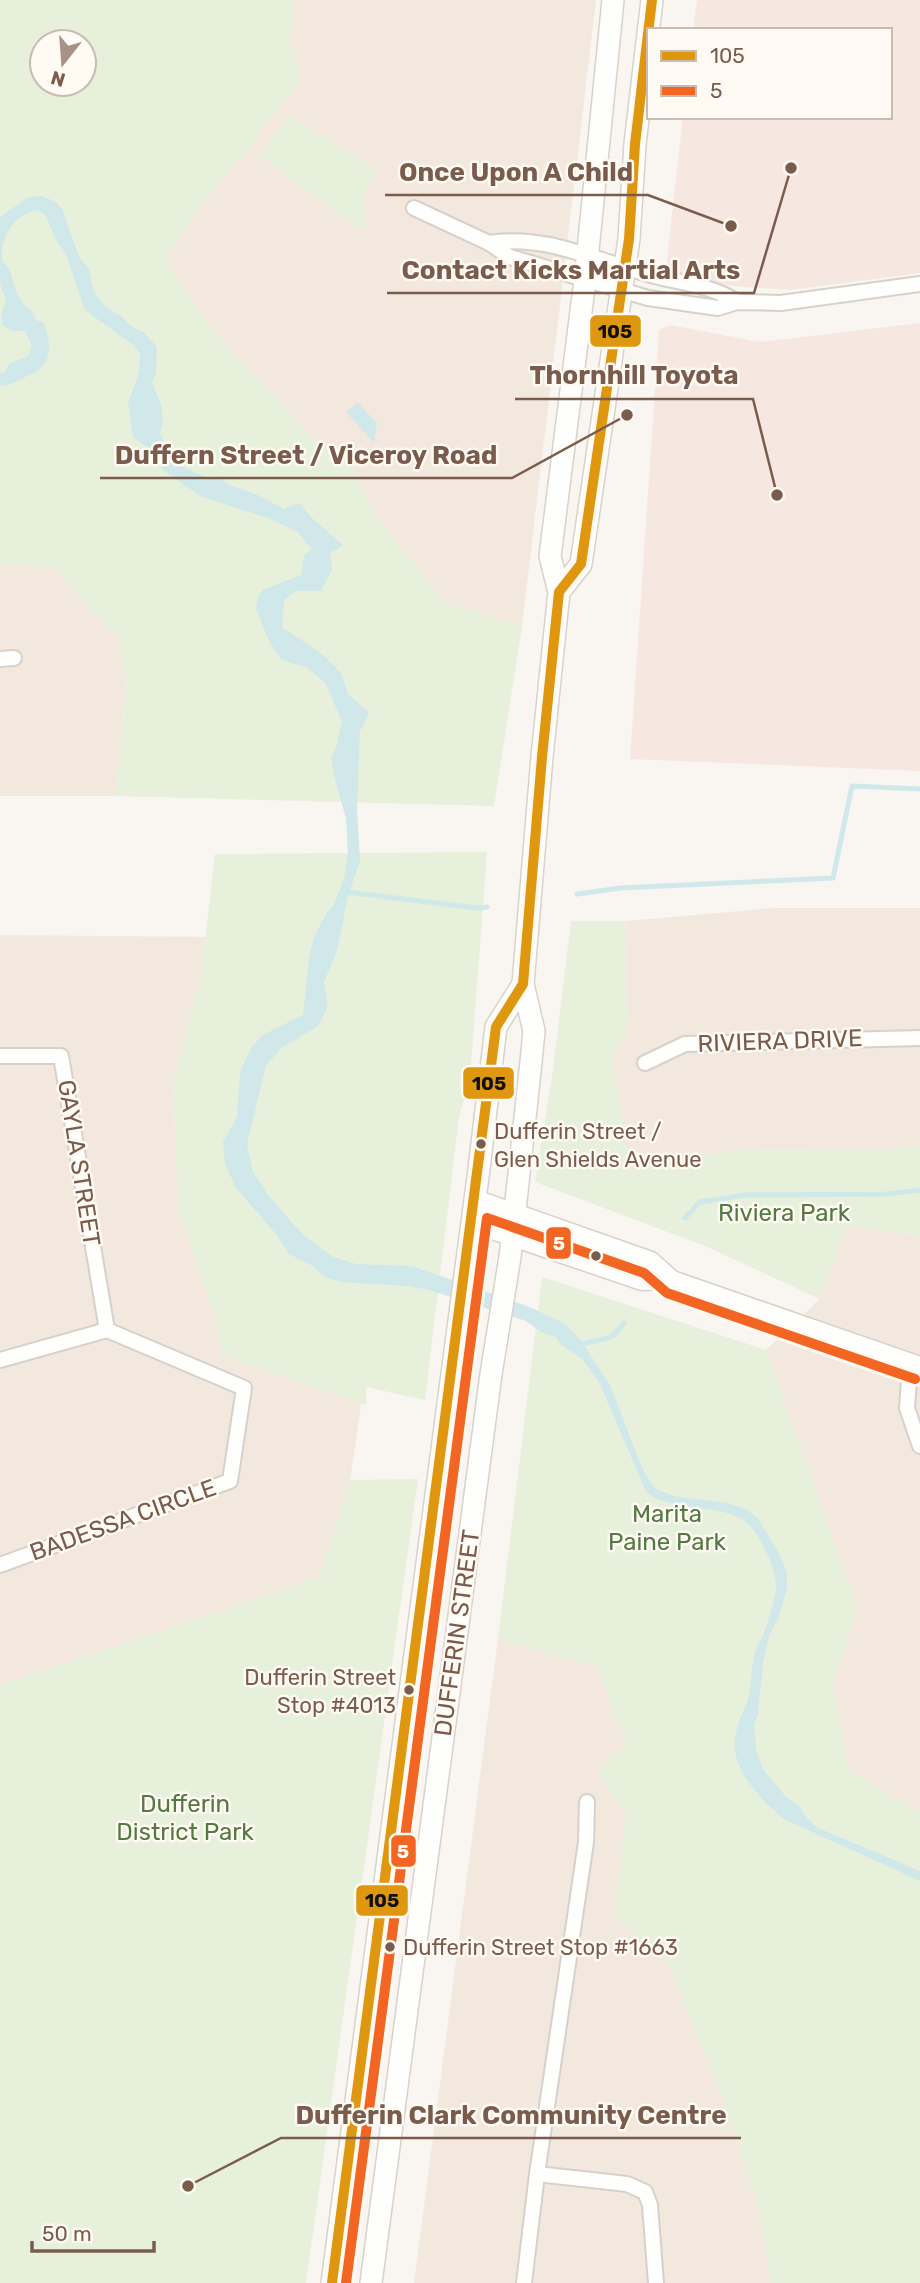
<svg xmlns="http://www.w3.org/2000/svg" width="920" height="2283" font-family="Rubik,sans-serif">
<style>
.residential{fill:#f2e8de}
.commercial{fill:#f6e8e1}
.green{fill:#e7f0db;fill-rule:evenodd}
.water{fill:#d0e8ea}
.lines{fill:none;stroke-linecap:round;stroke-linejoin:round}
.stream{stroke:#d0e8ea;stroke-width:5}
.minor-casing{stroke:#d7d1cb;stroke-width:18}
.tertiary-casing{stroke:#d7d1cb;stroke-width:21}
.secondary-casing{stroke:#d9d2cb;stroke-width:24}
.minor{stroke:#fefefd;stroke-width:14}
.tertiary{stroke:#fefefd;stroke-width:18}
.secondary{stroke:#fefefd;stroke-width:21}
.bus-1-casing{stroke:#fffaf3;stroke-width:16}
.bus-2-casing{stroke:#fffaf3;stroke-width:16}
.bus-1{stroke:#de970f;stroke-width:10}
.bus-2{stroke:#f26522;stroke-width:10}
.bus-dot{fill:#7a5c4d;stroke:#fffaf3;stroke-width:2.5}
.labels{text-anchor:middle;stroke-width:5;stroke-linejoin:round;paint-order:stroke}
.bus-label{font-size:22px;fill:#7a5c4d;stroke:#fffaf3;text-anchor:start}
.street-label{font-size:24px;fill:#7a5c4d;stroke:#fffaf3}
.park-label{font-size:24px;fill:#537a41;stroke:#fffaf3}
.leader{fill:none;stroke:#7a5c4d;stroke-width:2.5}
.callout-dot{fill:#7a5c4d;stroke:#fffaf3;stroke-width:2.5}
.callout-label{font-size:26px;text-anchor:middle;font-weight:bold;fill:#7a5c4d;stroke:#fffaf3;stroke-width:5;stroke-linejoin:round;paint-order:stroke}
.line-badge{stroke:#fffaf3;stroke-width:2.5}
.badge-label{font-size:19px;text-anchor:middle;font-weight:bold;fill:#fff}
.pale-badge-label{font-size:19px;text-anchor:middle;font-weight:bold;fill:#111}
</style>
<rect width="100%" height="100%" fill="#f9f5f0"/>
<g class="residential">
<path d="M281 0H596L522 626 430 599 353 498 204 318 164 257Z"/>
<path d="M0 537 49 555 107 599 127 679 116 796H0Z"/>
<path d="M774 908H920V1148L733 1150 632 1171 611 1057 627 1034 626 921Z"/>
<path d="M0 935 206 937 201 974 173 1082 178 1210 229 1356 365 1379 350 1480 320 1577 0 1685Z"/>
<path d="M846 1226 920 1236V1812L849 1770 832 1685 858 1610 766 1350 820 1299Z"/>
<path d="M498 1639 598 1666 626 1744 599 1769 627 1817 614 1917 667 1962 721 2093 758 2207 772 2283H414Z"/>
</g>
<g class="commercial">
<path d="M697 0H920V273L790 290 718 285 666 269 683 117H890V30H693Z"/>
<path d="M920 323V771L630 759 659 330 671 325 759 342Z"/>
</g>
<g class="green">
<path d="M0 0H294L290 39 300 82 259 131 256 142 217 184 187 224 167 262 204 318 225 344 279 399 310 436 352 468 375 515 447 604 522 626 494 806 116 796 127 679 117 639 54 567 0 565ZM42 42H84V84H42Z"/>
<path d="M290 115 378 171C362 189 360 205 367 227L362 231 259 155Z"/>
<path d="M487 852 470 1078 459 1117 425 1400 366 1387V1405L222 1355 215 1317 178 1210 173 1082 201 974 215 854Z"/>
<path d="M571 921H626L627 1034 611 1057 632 1171 733 1150 920 1148V1236L846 1226 820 1299 705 1246 535 1182 552 1077Z"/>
<path d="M542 1277 766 1350 858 1610 832 1685 849 1770 920 1812V2283H772L758 2207 721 2093 667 1962 614 1917 626 1817 598 1769 626 1744 598 1667 498 1639Z"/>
<path d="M418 1479 306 2283H0V1685L320 1577 350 1480Z"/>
</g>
<g class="water">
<path d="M42 196 56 202 62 209 80 259 89 269 94 292 105 306 122 317 132 327 144 332 157 347 156 373 152 383 161 404 163 421 160 433 165 445 181 466 206 477 221 479 230 485 258 495 284 509 299 503 313 519 343 545 330 553 332 570 321 591H296L284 600 282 627 322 654 341 673 348 694 369 713 360 731 357 810 360 861 348 896 337 951 324 982 328 1007 318 1026 281 1048 266 1066 247 1144 253 1172 269 1196 303 1235 333 1257 356 1264 412 1266 527 1306 564 1323 580 1339 610 1385 642 1468 654 1488 673 1496 726 1503 746 1509 758 1519 780 1555 787 1573V1589L778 1619 769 1636 763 1663 758 1714 754 1726 756 1750 763 1769 786 1797 800 1807 807 1818 818 1828 913 1868 920 1872V1881L784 1819C765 1803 738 1777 735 1750 733 1732 742 1715 748 1699 752 1685 751 1670 754 1656 756 1646 763 1637 766 1627 770 1616 774 1602 776 1590 778 1573 762 1539 751 1527 728 1501 675 1514 646 1492L599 1382 582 1359 560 1344 556 1337 541 1332 526 1321 429 1290 408 1286 342 1282 324 1277 311 1265 289 1254 276 1234 236 1188 225 1164 223 1142 237 1117 240 1072 252 1046 263 1035 303 1015 309 958 314 937 327 912 334 905 344 878 348 853 346 818 335 780 331 757C340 745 337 735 342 722L326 684 308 668 282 660 269 641 256 609 258 596 263 590 301 575 304 556 312 549 297 532 271 519 200 496 164 471 149 449 133 437 128 404 139 372 140 353 133 345 85 310 65 252 57 242 46 216 38 210C16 214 0 234 2 260 3 263 7 265 9 268 13 280 15 293 23 303 29 311 31 307 36 320L44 323C51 344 54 364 31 374 20 379 13 385 0 386V373L4 372 10 363 28 356 32 346 25 331H12L2 325 1 314 6 301 0 284V217L29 197Z"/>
<path d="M358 403 377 423 374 443 346 412Z"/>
</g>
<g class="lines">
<g class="stream">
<path d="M346 892 477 908 487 907"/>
<path d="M577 894 621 888 833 878 852 786 920 789"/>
<path d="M685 1218 700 1202 745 1195 886 1194 920 1190"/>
<path d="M574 1343 581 1344 612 1337 624 1323"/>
</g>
<g class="minor-casing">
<g id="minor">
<path d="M414 208 489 243 510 257 648 298 718 308 737 302 781 303 920 284"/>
<path d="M489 243C548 234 595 261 651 275 680 283 712 285 737 302"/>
<path d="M0 659 14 658"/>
<path d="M0 1056H61L107 1330"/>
<path d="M645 1063 685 1044 920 1038"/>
<path d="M0 1360 107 1330 244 1388 230 1481 0 1565"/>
<path d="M910 1364 907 1408 920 1446"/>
<path d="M537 2174 627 2184 645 2192 650 2205 656 2283"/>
<path d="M524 2283 537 2174 586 1842 587 1802"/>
</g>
</g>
<g class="tertiary-casing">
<g id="tertiary">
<path d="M475 1199 651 1261 672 1280"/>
<path d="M472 1223 642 1281 672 1280 920 1366"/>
</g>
</g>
<g class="secondary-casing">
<g id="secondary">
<path d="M559 592 581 564 629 239 635 144 652 0"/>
<path d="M332 2283 478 1177 496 1027 523 984"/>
<path d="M371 2283 491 1374 510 1257 531 1062 534 1031 523 984 542 757 559 592 550 556 585 280 613 0"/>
</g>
</g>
<use href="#minor" class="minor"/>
<use href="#tertiary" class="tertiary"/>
<use href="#secondary" class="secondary"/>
<g class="bus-1-casing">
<path id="bus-1" d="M332 2283 496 1027 523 984 542 757 559 592 581 564 629 239 635 144 652 0"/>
</g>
<g class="bus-2-casing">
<path id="bus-2" d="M346 2283 487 1218 644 1273 667 1293 915 1379"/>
</g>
<use href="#bus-1" class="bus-1"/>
<use href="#bus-2" class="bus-2"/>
</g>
<g class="bus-dot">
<circle cx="481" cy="1144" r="6"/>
<circle cx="596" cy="1256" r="6"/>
<circle cx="409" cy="1690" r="6"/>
<circle cx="390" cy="1947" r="6"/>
</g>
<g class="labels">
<g class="bus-label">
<text x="494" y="1139">Dufferin Street /<tspan x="494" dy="28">Glen Shields Avenue</tspan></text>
<text x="396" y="1685" text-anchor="end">Dufferin Street<tspan x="396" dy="28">Stop #4013</tspan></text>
<text x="403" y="1955">Dufferin Street Stop #1663</text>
</g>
<g class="street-label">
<text transform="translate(780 1041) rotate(-2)" y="8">RIVIERA DRIVE</text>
<text transform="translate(79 1163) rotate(81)" y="8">GAYLA STREET</text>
<text transform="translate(123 1520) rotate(-20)" y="8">BADESSA CIRCLE</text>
<text transform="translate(457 1633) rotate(-82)" y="8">DUFFERIN STREET</text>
</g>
<g class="park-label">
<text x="784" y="1221">Riviera Park</text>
<text x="667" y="1522">Marita<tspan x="667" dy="28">Paine Park</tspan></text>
<text x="185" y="1812">Dufferin<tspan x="185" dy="28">District Park</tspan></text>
</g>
</g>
<path class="leader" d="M731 226L648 195H385M791 168L754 293H387M777 495L753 399H515M627 415L512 478H100M188 2186L281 2138H741"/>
<g class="callout-dot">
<circle cx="731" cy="226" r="7"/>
<circle cx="791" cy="168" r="7"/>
<circle cx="777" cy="495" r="7"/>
<circle cx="627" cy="415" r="7"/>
<circle cx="188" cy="2186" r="7"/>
</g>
<g class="callout-label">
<text x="516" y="181">Once Upon A Child</text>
<text x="571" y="279">Contact Kicks Martial Arts</text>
<text x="634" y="384">Thornhill Toyota</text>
<text x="306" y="464">Duffern Street / Viceroy Road</text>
<text x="511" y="2124">Dufferin Clark Community Centre</text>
</g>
<g class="line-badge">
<rect x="589" y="314" width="53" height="34" rx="7" fill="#de970f"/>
<rect x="462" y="1066" width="53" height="34" rx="7" fill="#de970f"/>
<rect x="545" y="1226" width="27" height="34" rx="7" fill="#f26522"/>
<rect x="390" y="1834" width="27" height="34" rx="7" fill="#f26522"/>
<rect x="355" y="1884" width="54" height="33" rx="7" fill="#de970f"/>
</g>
<g class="badge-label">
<text x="559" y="1250">5</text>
<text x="403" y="1858">5</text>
</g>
<g class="pale-badge-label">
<text x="615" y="338">105</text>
<text x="489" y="1090">105</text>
<text x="382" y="1907">105</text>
</g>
<rect x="647" y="28" width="245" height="91" fill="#fffaf3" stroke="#cabbb1" stroke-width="2"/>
<rect x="661" y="51" width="35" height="10" fill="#de970f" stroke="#cabbb1" stroke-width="2"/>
<text x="710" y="63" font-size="21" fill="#7a5c4d">105</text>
<rect x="661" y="86" width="35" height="10" fill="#f26522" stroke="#cabbb1" stroke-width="2"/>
<text x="710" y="98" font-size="21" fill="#7a5c4d">5</text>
<g transform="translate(63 63) rotate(197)"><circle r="33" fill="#fffaf3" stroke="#cabbb1" stroke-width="2"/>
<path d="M0-5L12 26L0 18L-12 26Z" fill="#a69286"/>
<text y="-10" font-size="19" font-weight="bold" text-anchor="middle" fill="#7a5c4d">N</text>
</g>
<path d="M32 2241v10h122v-10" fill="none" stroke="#7a5c4d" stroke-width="3.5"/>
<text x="42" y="2241" font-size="21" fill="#7a5c4d" stroke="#fffaf3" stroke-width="5" paint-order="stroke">50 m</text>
</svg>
